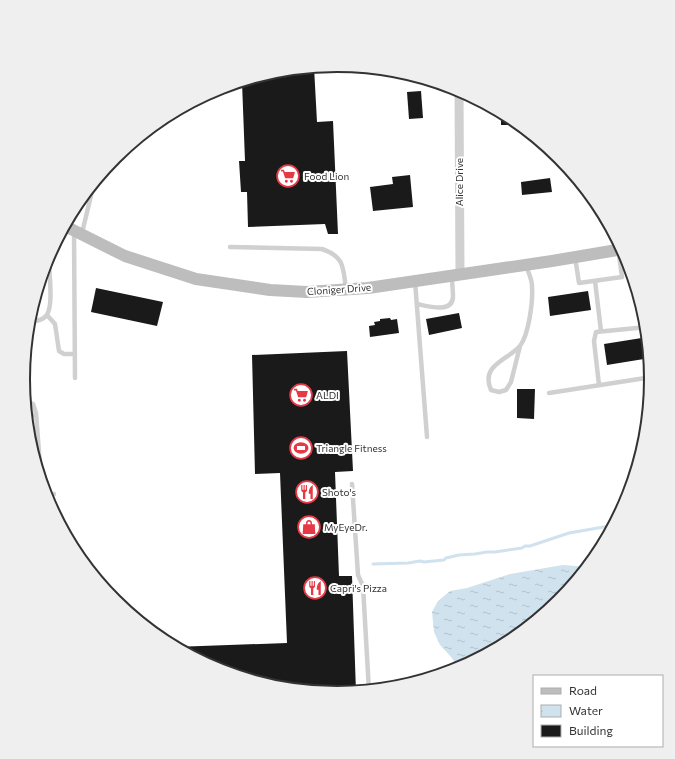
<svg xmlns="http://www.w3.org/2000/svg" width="675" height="759" font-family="Commissioner,sans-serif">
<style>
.water{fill:url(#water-ripples)}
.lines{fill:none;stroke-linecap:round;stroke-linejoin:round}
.stream{stroke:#cfe2ee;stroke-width:3}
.building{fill:#1a1a1a}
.service{stroke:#d0d0d0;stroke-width:4.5}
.minor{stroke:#d0d0d0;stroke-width:9}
.secondary{stroke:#bdbdbd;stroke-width:12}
.labels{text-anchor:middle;stroke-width:4;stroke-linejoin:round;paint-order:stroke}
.poi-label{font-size:10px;fill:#333;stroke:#fff;text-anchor:start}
.street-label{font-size:10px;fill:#333;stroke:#fff}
.rim{fill:none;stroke:#333;stroke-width:2}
</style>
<defs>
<pattern id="water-ripples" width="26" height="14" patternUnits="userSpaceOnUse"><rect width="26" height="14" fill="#cfe2ee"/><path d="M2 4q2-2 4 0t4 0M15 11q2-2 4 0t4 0" fill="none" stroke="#b2c2cd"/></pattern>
</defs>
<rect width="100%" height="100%" fill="#fff"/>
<path class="water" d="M563 565 589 567 560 602 512 641 459 670 452 658 440 645 434 632 432 612 438 601 450 591 467 588 510 574Z"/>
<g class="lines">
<path class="stream" d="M373 564 408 563 420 561 424 562 444 560 446 558 459 555 475 554 487 552H495L522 548 525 546H530L569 533 615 525"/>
</g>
<g class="building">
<path d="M314 67 317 122 333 121 338 234H328L325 224 248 227 247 192H241L239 161H245L242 82 276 71Z"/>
<path d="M421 91 423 118 409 119 407 92Z"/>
<path d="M501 112 513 119V125H501Z"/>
<path d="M410 175 413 207 373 211 370 187 393 184 392 177Z"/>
<path d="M550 178 552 192 522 195 521 182Z"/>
<path d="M96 288 163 302 157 326 91 312Z"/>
<path d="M588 291 591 310 550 316 548 297Z"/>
<path d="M459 313 462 328 429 335 426 319Z"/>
<path d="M390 318 391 320 397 319 399 333 370 337 369 326 375 325 374 322 380 321V319Z"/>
<path d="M648 337 650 358 607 365 604 344Z"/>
<path d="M347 351 353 471 335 472 339 576H352L356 692 337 694 276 688 217 670 174 647 287 643 280 473 255 474 252 355Z"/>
<path d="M517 389H535L534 419 517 418Z"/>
</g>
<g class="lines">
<g class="service">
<path d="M74 231 75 378"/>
<path d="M82 233 94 183"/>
<path d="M230 247 322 249C345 257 343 268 346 289"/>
<path d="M575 257 579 283 622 277 617 239"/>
<path d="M415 281 427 437"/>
<path d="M595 281 601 331"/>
<path d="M417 304C427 306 452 314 453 297 453 290 452 284 452 277"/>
<path d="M47 315 55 324 59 351 64 354H75"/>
<path d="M29 322C35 321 42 321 46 316 54 307 49 274 49 262L47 259"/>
<path d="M520 346 511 382 506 390 499 392 491 390C480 365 508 360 520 346 529 334 533 301 532 286 532 279 528 272 526 265"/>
<path d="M599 385 594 341 596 332 647 327"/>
<path d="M549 393 652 377"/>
<path d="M25 400 33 404 36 413 41 479"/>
<path d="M27 416 36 415"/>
<path d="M352 484 358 575 363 586 369 691"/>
<path d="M45 494H54"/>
</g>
<path class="minor" d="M459 89 460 275"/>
<path class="secondary" d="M65 226 125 256 196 279 270 290 307 292 368 288 552 261 623 249"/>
</g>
<defs>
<g id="supermarket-ring" transform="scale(1.15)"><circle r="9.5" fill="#fff" stroke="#e63946" stroke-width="1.5"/><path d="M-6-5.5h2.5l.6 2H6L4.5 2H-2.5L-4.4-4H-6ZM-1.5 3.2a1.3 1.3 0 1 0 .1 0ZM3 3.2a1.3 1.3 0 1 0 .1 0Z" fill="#e63946"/></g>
<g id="stadium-ring" transform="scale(1.15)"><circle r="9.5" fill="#fff" stroke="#e63946" stroke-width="1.5"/><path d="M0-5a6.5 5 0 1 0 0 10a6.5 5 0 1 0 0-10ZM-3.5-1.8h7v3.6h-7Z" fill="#e63946"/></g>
<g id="restaurant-ring" transform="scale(1.15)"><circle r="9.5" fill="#fff" stroke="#e63946" stroke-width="1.5"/><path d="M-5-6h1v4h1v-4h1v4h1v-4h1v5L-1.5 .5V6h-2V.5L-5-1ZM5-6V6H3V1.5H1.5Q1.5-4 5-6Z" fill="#e63946"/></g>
<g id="shop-ring" transform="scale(1.15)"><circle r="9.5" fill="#fff" stroke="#e63946" stroke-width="1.5"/><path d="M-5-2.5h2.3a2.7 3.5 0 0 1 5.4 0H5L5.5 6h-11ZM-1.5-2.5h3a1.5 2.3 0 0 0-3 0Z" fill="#e63946"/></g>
</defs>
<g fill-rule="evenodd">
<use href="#supermarket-ring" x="288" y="176"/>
<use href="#supermarket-ring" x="301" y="395"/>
<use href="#stadium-ring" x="301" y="448"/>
<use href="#restaurant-ring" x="307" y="492"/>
<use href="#shop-ring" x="309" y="527"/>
<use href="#restaurant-ring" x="315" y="588"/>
</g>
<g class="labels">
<g class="poi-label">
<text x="304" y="180">Food Lion</text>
<text x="316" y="399">ALDI</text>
<text x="316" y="452">Triangle Fitness</text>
<text x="322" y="496">Shoto's</text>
<text x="324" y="531">MyEyeDr.</text>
<text x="330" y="592">Capri's Pizza</text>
</g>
<g class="street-label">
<text transform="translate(459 182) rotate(-90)" y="4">Alice Drive</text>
<text transform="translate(339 289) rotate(-4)" y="4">Cloniger Drive</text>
</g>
</g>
<path d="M0 0H675V759H0ZM30 379a307 307 0 1 1 614 0a307 307 0 1 1-614 0Z" fill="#efefef" fill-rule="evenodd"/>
<path class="rim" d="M30 379a307 307 0 1 1 614 0a307 307 0 1 1-614 0Z"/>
<rect x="533" y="675" width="130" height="72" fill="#ffffff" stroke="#adadad"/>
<rect x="541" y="688" width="20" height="6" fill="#bdbdbd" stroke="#adadad"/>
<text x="569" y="695" font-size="12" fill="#333333">Road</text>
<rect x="541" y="705" width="20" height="12" fill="url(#water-ripples)" stroke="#adadad"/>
<text x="569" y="715" font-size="12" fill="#333333">Water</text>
<rect x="541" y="725" width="20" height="12" fill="#1a1a1a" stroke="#adadad"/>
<text x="569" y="735" font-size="12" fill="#333333">Building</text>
</svg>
